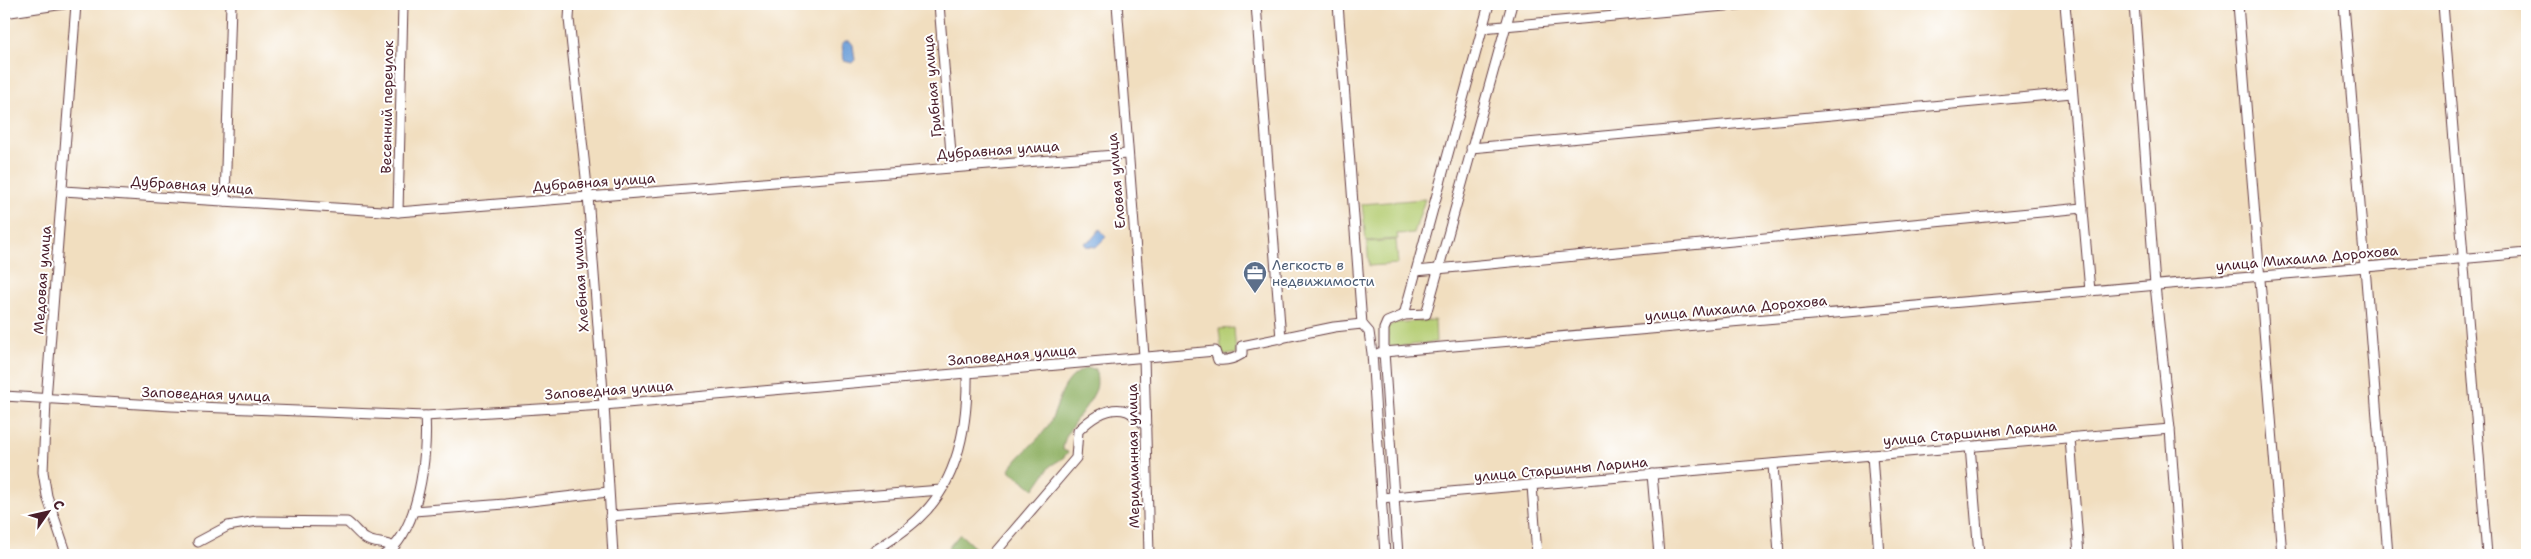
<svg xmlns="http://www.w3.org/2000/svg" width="2531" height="559" font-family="'Shantell Sans',sans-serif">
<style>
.green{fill:#b4cc71;stroke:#7f764e}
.forest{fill:#8fb063;stroke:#6c6847}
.water{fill:#6ea0d9;stroke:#5c6082}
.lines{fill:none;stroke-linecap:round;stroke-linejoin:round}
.minor-casing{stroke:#633c41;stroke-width:11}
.minor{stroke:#fff;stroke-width:9}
.labels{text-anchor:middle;stroke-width:4;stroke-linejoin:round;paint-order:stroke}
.street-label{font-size:14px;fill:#4a1f2b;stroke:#fff}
.service-label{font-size:14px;fill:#4e5e75;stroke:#fff;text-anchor:start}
</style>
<rect width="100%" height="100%" fill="#fff"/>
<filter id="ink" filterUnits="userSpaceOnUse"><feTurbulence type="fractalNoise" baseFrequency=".02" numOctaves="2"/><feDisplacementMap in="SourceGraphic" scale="10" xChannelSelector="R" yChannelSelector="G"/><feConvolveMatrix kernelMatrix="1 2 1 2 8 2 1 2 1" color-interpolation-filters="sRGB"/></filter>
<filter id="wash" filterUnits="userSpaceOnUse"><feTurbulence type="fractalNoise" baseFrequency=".0096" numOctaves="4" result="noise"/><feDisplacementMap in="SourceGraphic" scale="20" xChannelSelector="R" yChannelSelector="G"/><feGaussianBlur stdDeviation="1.12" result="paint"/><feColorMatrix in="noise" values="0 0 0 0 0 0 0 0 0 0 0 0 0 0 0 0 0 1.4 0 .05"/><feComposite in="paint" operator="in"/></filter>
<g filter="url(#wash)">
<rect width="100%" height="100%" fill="#f1debf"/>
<g class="green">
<path d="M1425 199 1414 233 1397 234 1398 239 1366 241 1362 204Z"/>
<path d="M1396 240 1398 264 1369 266 1367 242Z"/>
<path d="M1435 320 1436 342 1395 347 1389 345 1387 328 1394 323Z"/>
<path d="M1234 328 1236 354 1222 355 1219 329Z"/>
</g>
<g class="forest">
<path d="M1086 368 1096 369C1096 375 1098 383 1096 389 1088 410 1063 429 1063 450L1068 452 1063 458 1050 466 1034 489 1009 470C1019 454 1035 444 1046 429 1062 406 1056 382 1086 368Z"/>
<path d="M960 534 983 555H942Z"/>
</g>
<g class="water">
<path d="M845 41H850L853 45 855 60 852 63 844 61 842 44Z"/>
<path d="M1100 229 1106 237 1096 247 1086 246 1084 243 1091 240Z"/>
</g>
</g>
<g filter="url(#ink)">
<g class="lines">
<g class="minor-casing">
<g id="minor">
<path d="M570 4 569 19 588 196 604 405 613 555"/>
<path d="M939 4 952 166"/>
<path d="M1117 4 1144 356 1149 555"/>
<path d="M1256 4 1281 339"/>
<path d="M1338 4 1362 324"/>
<path d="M1512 4 1426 314 1404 315 1387 322 1384 329V352L2527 253"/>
<path d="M2065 4 2090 291"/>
<path d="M2134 4 2155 285 2170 429 2179 555"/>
<path d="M2238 4 2282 555"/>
<path d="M2344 4 2388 555"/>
<path d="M2443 4 2487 555"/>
<path d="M4 13 64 4"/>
<path d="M1482 28 1747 4"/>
<path d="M1471 148 2072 93"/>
<path d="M63 191 398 212 1127 154"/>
<path d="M225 201 231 4"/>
<path d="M398 212 403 4"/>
<path d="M1416 271 2083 208"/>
<path d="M1404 315 1489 4"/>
<path d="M1379 353 1384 352 1398 555"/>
<path d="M4 396 172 406 425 416 604 405 1215 351 1218 360C1227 361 1234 359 1242 354V346L1334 327 1362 324 1369 332 1372 353 1385 555"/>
<path d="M2070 438 2079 555"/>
<path d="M1970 446 1979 555"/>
<path d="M1872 455 1879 555"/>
<path d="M1773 464 1779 555"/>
<path d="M1652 474 1659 555"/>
<path d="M1532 485 1537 555"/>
<path d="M1381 498 2170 429"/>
<path d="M414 511 505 504 608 492"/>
<path d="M610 516 941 490"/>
<path d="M198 542 228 526 257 521 347 522C354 527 359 535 366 539 375 544 385 542 394 547"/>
<path d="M67 555 47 496 43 472 46 400 76 4"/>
<path d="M384 555C419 533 428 454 425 416"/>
<path d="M868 555C885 544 903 533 918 519 958 482 968 424 967 372"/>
<path d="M993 555 1076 458 1078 431C1090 419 1108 405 1127 411 1133 413 1140 421 1146 426"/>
</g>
</g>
<use href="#minor" class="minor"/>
</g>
</g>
<defs>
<g id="office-pin" transform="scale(1.25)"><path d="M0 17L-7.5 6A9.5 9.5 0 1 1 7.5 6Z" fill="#5c6f8a" stroke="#fff"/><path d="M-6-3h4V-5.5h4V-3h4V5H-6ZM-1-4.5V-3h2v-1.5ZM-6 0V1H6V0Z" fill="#fff"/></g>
</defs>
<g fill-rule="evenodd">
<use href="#office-pin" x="1255" y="273"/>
</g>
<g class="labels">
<g class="street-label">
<text transform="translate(932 86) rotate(-95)" y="5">Грибная улица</text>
<text transform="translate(387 107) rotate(-89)" y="5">Весенний переулок</text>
<text transform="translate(998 150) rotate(-4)" y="5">Дубравная улица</text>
<text transform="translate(1116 181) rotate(-95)" y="5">Еловая улица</text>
<text transform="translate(594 182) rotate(-4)" y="5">Дубравная улица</text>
<text transform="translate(192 185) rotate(4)" y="5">Дубравная улица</text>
<text transform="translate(2307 258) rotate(-5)" y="5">улица Михаила Дорохова</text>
<text transform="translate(42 280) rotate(-86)" y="5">Медовая улица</text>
<text transform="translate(580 280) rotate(-94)" y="5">Хлебная улица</text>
<text transform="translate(1736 308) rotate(-5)" y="5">улица Михаила Дорохова</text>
<text transform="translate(1012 355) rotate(-5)" y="5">Заповедная улица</text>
<text transform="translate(609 390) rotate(-4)" y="5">Заповедная улица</text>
<text transform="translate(206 394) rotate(2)" y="5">Заповедная улица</text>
<text transform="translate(1970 433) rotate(-5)" y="5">улица Старшины Ларина</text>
<text transform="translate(1133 456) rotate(-91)" y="5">Меридианная улица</text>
<text transform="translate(1561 469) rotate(-5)" y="5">улица Старшины Ларина</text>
</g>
<g class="service-label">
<text x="1272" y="270">Легкость в<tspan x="1272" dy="16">недвижимости</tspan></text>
</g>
</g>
<rect width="2531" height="559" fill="none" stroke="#fff" stroke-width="20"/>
<g transform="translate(48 512) rotate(56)" stroke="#ffffff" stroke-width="4" paint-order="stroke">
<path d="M0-4L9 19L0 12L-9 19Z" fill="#4a1f2b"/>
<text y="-8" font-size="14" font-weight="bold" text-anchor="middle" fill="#4a1f2b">С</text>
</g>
</svg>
